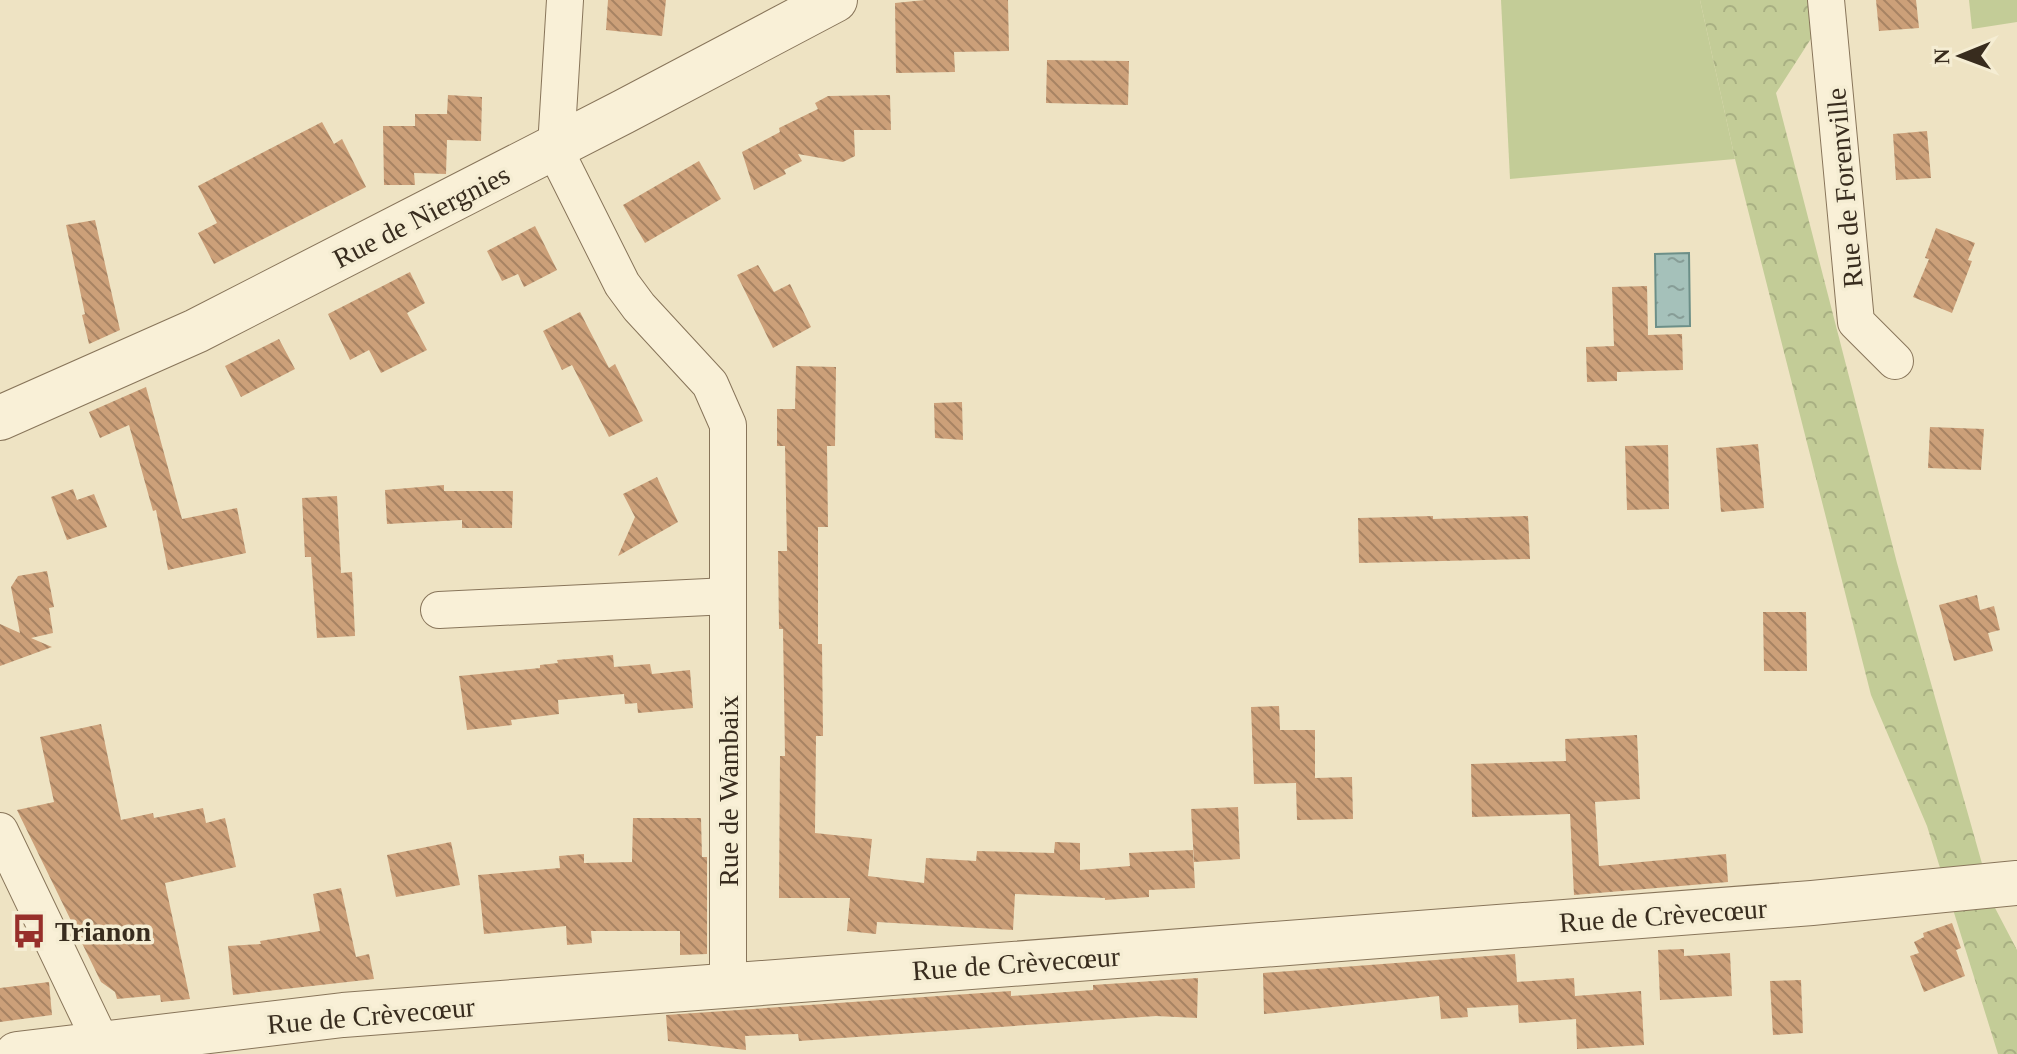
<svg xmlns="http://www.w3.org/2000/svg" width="2017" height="1054" font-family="'Times New Roman',serif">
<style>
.green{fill:#c3cc97}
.forest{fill:url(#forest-crowns)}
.water{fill:url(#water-ripples);stroke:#6c8f88;stroke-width:2}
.building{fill:url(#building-back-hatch)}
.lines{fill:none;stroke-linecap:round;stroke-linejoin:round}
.minor-casing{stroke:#88755a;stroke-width:38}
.tertiary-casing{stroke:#88755a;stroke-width:46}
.minor{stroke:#f9f0d7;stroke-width:36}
.tertiary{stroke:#f9f0d7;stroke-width:44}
.labels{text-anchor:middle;stroke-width:7;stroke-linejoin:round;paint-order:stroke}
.street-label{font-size:28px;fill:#382c1e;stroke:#f5edd3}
.poi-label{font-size:28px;font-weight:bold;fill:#382c1e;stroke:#f5edd3;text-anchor:start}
</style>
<defs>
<pattern id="forest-crowns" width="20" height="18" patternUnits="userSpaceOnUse" patternTransform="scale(2)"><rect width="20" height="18" fill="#c3cc97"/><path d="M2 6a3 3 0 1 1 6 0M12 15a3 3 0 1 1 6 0" fill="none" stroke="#a8af82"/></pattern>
<pattern id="water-ripples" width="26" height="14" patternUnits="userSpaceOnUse" patternTransform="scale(2)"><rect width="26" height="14" fill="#a5c1ba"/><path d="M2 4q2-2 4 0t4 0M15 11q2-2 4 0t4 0" fill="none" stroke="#879d97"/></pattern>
<pattern id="building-back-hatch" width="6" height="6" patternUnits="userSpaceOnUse" patternTransform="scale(2)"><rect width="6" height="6" fill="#cca079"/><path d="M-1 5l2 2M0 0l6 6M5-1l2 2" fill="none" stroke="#a78363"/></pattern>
</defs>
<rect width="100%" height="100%" fill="#eee3c3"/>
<g class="green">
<path d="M1501 0H1700L1735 159 1510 179Z"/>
<path d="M1969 0H2017V22L1972 29Z"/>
</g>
<path class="forest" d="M1700 0H1811L1814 34 1776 93 1897 563 1994 906 2017 950V1054H1998L1927 826 1871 695 1735 159Z"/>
<path class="water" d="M1689 253 1690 326 1656 327 1655 254Z"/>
<g class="building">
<path d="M608 0H666L662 36 606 30Z"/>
<path d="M925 0H1008L1009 51 954 52 955 72 896 73 895 3Z"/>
<path d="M1876 0H1916L1919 28 1879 31Z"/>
<path d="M1047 60 1129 61 1128 105 1046 103Z"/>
<path d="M448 95 482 97 481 141 447 140 446 174 414 173 415 185H384L383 126H415V114H447Z"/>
<path d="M890 95 891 130H854L855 156 843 162 798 154 802 161 784 170 786 174 754 190 742 152 780 132 779 128 818 109 815 103 828 96Z"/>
<path d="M322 122 334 144 342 139 366 187 214 264 198 233 217 223 198 186Z"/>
<path d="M1927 131 1931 178 1896 180 1893 134Z"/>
<path d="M699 161 721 199 645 243 623 205Z"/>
<path d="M95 220 120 330 89 344 82 315 85 314 66 225Z"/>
<path d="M535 226 557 270 524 287 518 274 502 281 487 251Z"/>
<path d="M1936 228 1975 243 1968 260 1972 261 1952 313 1913 297 1929 259 1925 258Z"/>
<path d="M758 265 774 292 790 284 811 327 773 348 737 275Z"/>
<path d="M410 272 425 303 407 313 427 350 381 373 369 350 350 360 328 314Z"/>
<path d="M1647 286 1648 335 1682 334 1683 370 1617 372V381L1587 382 1586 347 1614 346 1612 287Z"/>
<path d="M580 312 609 368 615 364 643 421 609 437 572 365 562 370 543 331Z"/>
<path d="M279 339 295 369 241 397 225 366Z"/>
<path d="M796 366 836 367 835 446H827L828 527H818V644H822L823 736H816L815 833 872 839 868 876 924 883 926 858 976 861 977 851 1054 853 1055 842 1080 843V870L1130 866 1129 853 1193 850 1195 888 1149 890V897L1105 900V898L1015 894 1013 930 877 922 876 934 847 931 850 898H779L780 756H785L783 629H779L778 551H787L785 446H777V409H795Z"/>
<path d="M146 387 182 519 237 508 246 553 168 570 156 510 153 511 129 425 100 438 89 412Z"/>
<path d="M962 402 963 440 935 438 934 403Z"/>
<path d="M1930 427 1984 429 1981 470 1928 468Z"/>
<path d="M1758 444 1764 508 1721 512 1716 448Z"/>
<path d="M1668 445 1669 509 1627 510 1625 446Z"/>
<path d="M657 477 678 522 618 556 635 517 623 494Z"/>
<path d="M444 485V491H513L512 528H462V520L387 524 385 490Z"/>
<path d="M73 489 77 500 94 494 107 527 67 540 51 497Z"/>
<path d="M337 496 341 573 352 572 355 636 317 638 311 557H305L302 498Z"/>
<path d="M1433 516V519L1528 516 1530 559 1359 563 1358 518Z"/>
<path d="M47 571 54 607 49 608 53 633 31 638 52 647 0 666V624L20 633 11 587 18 576Z"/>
<path d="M1977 595 1980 610 1994 606 2000 630 1988 633 1993 651 1954 661 1939 605Z"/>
<path d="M1763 612H1806L1807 671H1764Z"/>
<path d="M613 655 614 667 650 664 652 674 690 670 693 708 638 713 637 703 625 704 624 694 558 700 559 714 511 720 512 725 467 730 459 676 540 668V665L558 663 557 660Z"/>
<path d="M1279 706 1280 730H1315V778L1352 777 1353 819 1297 820 1296 783 1254 784 1251 707Z"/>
<path d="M101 724 121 820 153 813 154 818 203 808 206 823 225 818 236 867 165 883 190 999 161 1002 160 995 117 999 115 992 101 982 17 810 54 802 40 737Z"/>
<path d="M1637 735 1640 799 1595 802 1599 866 1726 854 1728 882 1574 895 1570 814 1472 817 1471 764 1566 761 1565 739Z"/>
<path d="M1238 807 1240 859 1194 862 1191 809Z"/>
<path d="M633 818H701L702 857H707V954L680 955V931H591L592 943 567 945 566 926 484 934 478 875 560 868 559 856 584 854V863L632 862Z"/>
<path d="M451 842 460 885 396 897 387 855Z"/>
<path d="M341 888 356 957 369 954 374 979 233 995 228 946 261 944 260 941 320 931 313 894Z"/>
<path d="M1952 923 1961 948 1956 950 1965 976 1924 992 1910 956 1919 953 1914 942 1924 937 1923 933Z"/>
<path d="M1684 949V956L1730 953 1732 996 1660 1000 1658 950Z"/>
<path d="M1515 954 1517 982 1574 978 1575 996 1641 991 1644 1045 1577 1049 1576 1019 1519 1023 1518 1005 1467 1008 1468 1017 1441 1019 1439 996 1264 1014 1263 973Z"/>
<path d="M1198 978 1197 1018 1156 1016 799 1041 798 1034 745 1036 746 1050 668 1041 666 1015 1011 991V996L1093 990V985Z"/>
<path d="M1801 980 1803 1033 1773 1035 1770 981Z"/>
<path d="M49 982 52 1015 0 1022V988Z"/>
</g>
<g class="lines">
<g class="minor-casing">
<g id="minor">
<path d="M565 0 556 147 561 162 622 284 639 307 710 384 728 425V985"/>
<path d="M1826 0 1856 322 1895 361"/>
<path d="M439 610 728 596"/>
<path d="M0 831 102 1044"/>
</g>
</g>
<g class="tertiary-casing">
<g id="tertiary">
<path d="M0 418 196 331 623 112 835 0"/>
<path d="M17 1054 343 1015 1812 903 2017 883"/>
</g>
</g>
<use href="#minor" class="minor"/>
<use href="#tertiary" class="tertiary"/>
</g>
<defs>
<g id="bus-bare" transform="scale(2.76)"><path d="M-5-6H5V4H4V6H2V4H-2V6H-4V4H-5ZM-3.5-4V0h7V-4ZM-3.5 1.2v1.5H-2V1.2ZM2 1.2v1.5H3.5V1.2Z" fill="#972f2a" stroke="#f5edd3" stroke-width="2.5" paint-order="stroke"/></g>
</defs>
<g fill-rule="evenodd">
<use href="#bus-bare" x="29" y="931"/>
</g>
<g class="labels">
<g class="street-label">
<text transform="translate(1844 188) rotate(-95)" y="10">Rue de Forenville</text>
<text transform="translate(421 216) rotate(-27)" y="10">Rue de Niergnies</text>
<text transform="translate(728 791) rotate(-90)" y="10">Rue de Wambaix</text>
<text transform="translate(1663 915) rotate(-4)" y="10">Rue de Crèvecœur</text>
<text transform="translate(1016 963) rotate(-4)" y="10">Rue de Crèvecœur</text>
<text transform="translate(371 1015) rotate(-5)" y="10">Rue de Crèvecœur</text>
</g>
<g class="poi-label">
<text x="55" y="941">Trianon</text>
</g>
</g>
<g transform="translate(1961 56) rotate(269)" stroke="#f5edd3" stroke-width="6" paint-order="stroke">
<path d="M0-6L14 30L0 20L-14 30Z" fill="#382c1e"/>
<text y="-12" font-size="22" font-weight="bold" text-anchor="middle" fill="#382c1e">N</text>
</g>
</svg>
